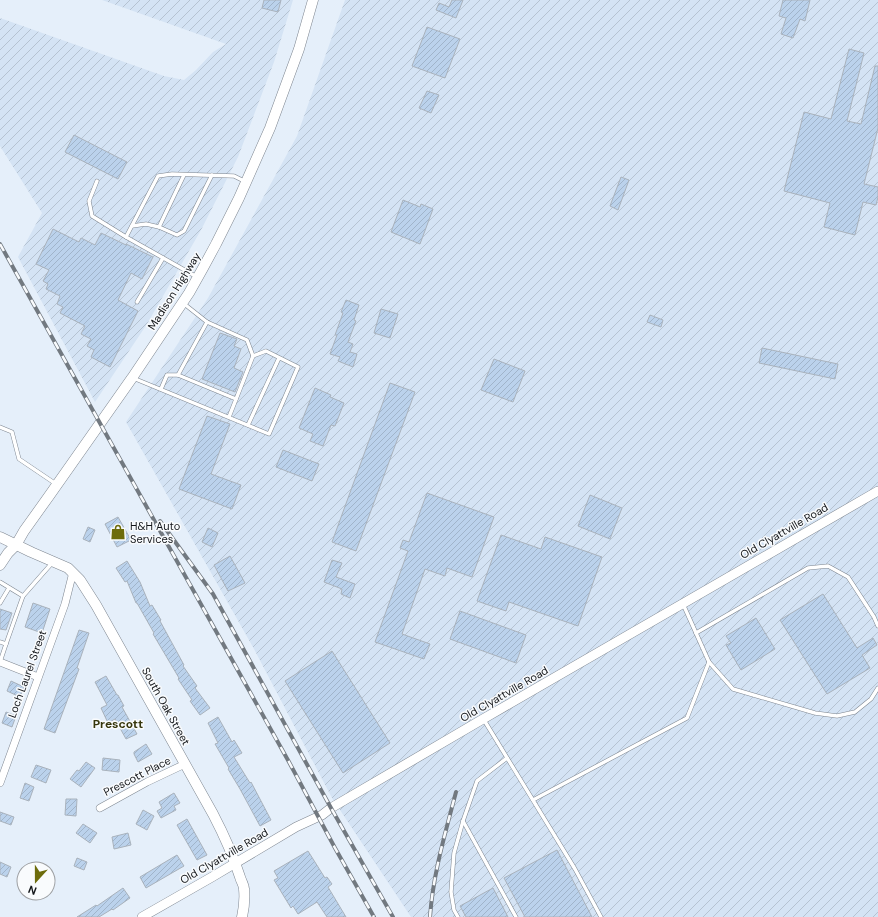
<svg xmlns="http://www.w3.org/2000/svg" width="878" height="917" font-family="'DM Sans',sans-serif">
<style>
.industrial{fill:url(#industrial-furrows)}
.building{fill:url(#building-hatch);stroke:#a9b2bc}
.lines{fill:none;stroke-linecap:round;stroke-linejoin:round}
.service-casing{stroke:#7e8690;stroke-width:4.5}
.minor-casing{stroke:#7e8690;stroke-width:8}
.tertiary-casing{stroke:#7e8690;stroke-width:10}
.secondary-casing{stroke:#7e8690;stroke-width:11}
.service{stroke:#fff;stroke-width:3.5}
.minor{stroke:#fff;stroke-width:7}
.tertiary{stroke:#fff;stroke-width:9}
.secondary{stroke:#fff;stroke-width:10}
.rail-casing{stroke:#727980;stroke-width:4}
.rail{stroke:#f9fbfd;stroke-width:2.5;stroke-dasharray:8;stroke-linecap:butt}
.labels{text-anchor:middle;stroke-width:3;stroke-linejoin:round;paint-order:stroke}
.street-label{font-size:11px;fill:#13161a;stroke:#f9fbfd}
.poi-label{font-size:11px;fill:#13161a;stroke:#f9fbfd;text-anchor:start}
.neighbourhood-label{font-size:12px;font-weight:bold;fill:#36360c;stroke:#f9fbfd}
</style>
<defs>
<pattern id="industrial-furrows" width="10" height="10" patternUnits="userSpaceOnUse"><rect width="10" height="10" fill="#d4e3f4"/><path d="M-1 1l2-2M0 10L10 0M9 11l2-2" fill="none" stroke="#b5c2d1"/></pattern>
<pattern id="building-hatch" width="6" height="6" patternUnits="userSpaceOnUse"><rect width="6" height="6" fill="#bbd2ec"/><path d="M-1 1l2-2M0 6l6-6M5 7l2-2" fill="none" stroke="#a0b4ca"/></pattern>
</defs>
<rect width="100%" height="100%" fill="#e5effa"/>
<g class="industrial">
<path d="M102 0H293L274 62 238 157 201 230 147 324 95 402 18 257 42 213 0 146V18L164 76 184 80 196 70 213 52 226 44Z"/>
<path d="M345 0H878V917H411L332 798 254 649 126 422 208 298 297 136Z"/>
</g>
<g class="building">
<path d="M264 0H281L278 12 262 8Z"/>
<path d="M452 0H463L456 18 436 10 439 3 449 7Z"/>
<path d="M783 0H810L805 21 800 19 793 38 781 34 786 18 779 16Z"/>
<path d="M427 27 460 39 445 78 412 66Z"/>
<path d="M849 49 864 53 847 121 861 124 875 66H878V128L864 184 878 187V197L876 205 863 202 855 235 824 227 830 203 784 191 804 112 831 119Z"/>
<path d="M427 91 439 95 431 113 419 108Z"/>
<path d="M74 135 127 162 118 179 65 152Z"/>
<path d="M621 177 629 180 618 210 610 206Z"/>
<path d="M403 200 420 207 421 204 433 209 420 244 391 232Z"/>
<path d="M53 229 79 242 81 238 95 245 101 233 126 245V244L153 257 142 279 131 273 118 300 138 311 110 367 91 357 94 350 87 346 91 339 81 334 85 326 60 313 63 307 57 304 60 296 46 289 48 284 43 281 49 270 36 264Z"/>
<path d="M346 300 359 305 354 320 356 321 348 342 353 344 350 352 357 354 353 367 338 361 340 357 330 354 337 335H335L343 313 341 312Z"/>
<path d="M381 309 398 314 390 338 374 333Z"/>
<path d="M650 315 663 320 661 327 647 322Z"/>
<path d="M220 333 237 339 234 346 241 349 234 368 243 372 235 392 202 379Z"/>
<path d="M762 348 838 364 835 379 759 363Z"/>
<path d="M494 359 525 371 513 402 481 390Z"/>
<path d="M390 383 415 392 356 551 332 542Z"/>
<path d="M315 388 331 395 330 397 344 403 335 426 331 425 323 446 310 441 313 434 299 428Z"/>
<path d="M207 416 230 424 211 474 241 485 232 509 179 489Z"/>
<path d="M283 450 319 464 312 481 276 467Z"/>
<path d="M427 493 494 517 472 577 447 568 445 576 425 569 402 634 430 644 424 659 375 642 408 551 400 548 403 540 409 542Z"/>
<path d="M590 495 622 508 610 539 578 526Z"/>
<path d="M118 517 131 540 117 547 105 524Z"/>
<path d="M88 527 95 530 90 542 83 539Z"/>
<path d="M208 528 218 533 212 547 202 542Z"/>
<path d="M501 535 541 549 545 537 602 557 578 626 509 602 506 611 477 601Z"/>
<path d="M230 556 245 583 228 591 214 565Z"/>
<path d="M332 560 342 563 336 577 355 584 350 598 341 594 342 589 324 582Z"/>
<path d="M127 561 140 582 150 606 152 605 161 620 160 621 184 665 183 666 197 686 195 688 210 708 200 715 190 701 192 700 178 679 179 678 153 634 154 633 137 603H136L127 581 125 582 116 568Z"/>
<path d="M823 594 857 648 873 638 877 645 862 655 870 668 827 694 780 620Z"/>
<path d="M33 603 50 609 42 633 25 627Z"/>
<path d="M0 609 12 613 6 630 0 629Z"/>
<path d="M460 611 526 635 516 663 450 639Z"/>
<path d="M756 618 775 649 741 670 726 645 731 643 726 636Z"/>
<path d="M79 630 89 633 77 668 79 669 55 733 44 729Z"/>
<path d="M332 651 390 743 343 773 285 681Z"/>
<path d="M106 676 117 695H118L124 706 122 707 137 734 126 739 115 719 108 723 101 708 107 705 95 682Z"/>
<path d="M11 681 24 687 20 697 7 691Z"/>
<path d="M6 712 16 716 12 727 2 723Z"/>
<path d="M218 717 232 742 234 740 242 753 234 757 250 783 251 782 271 820 260 826 240 789 228 769 229 768 215 744 218 743 208 723Z"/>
<path d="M146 744 152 754 138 762 134 754V752Z"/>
<path d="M103 758 120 760 119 772 102 770Z"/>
<path d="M86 762 95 768 81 787 70 779 77 770 79 771Z"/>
<path d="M36 765 51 770 46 783 31 777Z"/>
<path d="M25 783 34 787 29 801 20 798Z"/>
<path d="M174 793 180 803 174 806 176 810 161 818 157 811 162 808 159 802Z"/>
<path d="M66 799H77L76 816 65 815Z"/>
<path d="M143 810 154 816 147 830 136 824Z"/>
<path d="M0 812 14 817 11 825 0 821Z"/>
<path d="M187 819 207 855 197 860 177 825Z"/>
<path d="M83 824 97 833 90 843 76 833Z"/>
<path d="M128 833 131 845 114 849 112 837Z"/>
<path d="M557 850 592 917H525L504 878Z"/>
<path d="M308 851 325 878 327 877 332 884 328 887 346 917H327L317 902 298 914 293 906 291 908 274 880 278 878 274 871Z"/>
<path d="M177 855 184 866 146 888 140 877Z"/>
<path d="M77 858 87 862 84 870 74 866Z"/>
<path d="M0 862 11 867 7 877 0 874Z"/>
<path d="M123 888 130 898 113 910 112 909 99 917H77L96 905 97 906Z"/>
<path d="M493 888 508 917H466L460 906Z"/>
</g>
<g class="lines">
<g class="service-casing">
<g id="service">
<path d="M97 181 89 201 92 216 126 237 197 277"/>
<path d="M132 226 146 224 159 227 177 235 184 231 212 175"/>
<path d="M159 227 184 175"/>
<path d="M126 237 158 176 172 174 234 176 244 181"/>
<path d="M137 302 163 258"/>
<path d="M183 303 207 322 247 340 253 356 229 417"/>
<path d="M178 375 207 322"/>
<path d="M133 378 269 434 298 367 266 351 253 356"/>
<path d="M161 389 167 375H178L236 399"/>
<path d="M248 425 279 358"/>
<path d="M0 427 12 432 19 459 56 484"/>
<path d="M0 582 23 596"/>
<path d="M0 603 9 588"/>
<path d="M696 633 808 568 828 566 848 577 874 617 878 626"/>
<path d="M0 642 6 644 0 662"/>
<path d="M6 644 23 596 52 563"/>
<path d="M709 662 733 689 815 713 837 716 855 712 871 699 878 688"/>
<path d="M484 720 575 869 601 917"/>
<path d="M533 800 687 718 709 662 683 604"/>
<path d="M463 821 516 917"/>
<path d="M458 917 454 910 451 892 454 853 463 821 477 781 507 758"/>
</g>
</g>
<g class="minor-casing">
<g id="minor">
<path d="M0 662 38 677"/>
<path d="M0 783 65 604 73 572"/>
<path d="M100 808 147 782 185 764"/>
</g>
</g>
<g class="tertiary-casing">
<path id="tertiary" d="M142 917 212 877 296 827 322 815 331 808 483 719 878 491"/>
</g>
<g class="secondary-casing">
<g id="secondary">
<path d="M0 537 31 552 68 568 80 580 96 605 213 814C224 835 233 855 240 877 241 881 244 885 244 889 245 899 244 908 242 917"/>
<path d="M0 565 8 553 16 545 24 531 49 496 132 378 189 293 203 268 216 244 239 198 270 128 299 49 313 0"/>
</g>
</g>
<use href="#service" class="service"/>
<use href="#minor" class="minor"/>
<use href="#tertiary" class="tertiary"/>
<use href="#secondary" class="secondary"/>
<g class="rail-casing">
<g id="rail">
<path d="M0 244 289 762 335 848 374 917"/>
<path d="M160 521 213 594 331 808 393 917"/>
<path d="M430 917C433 874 445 834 456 792"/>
</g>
</g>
<use href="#rail" class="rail"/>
</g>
<defs>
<g id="shop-bare" transform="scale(1.2)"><path d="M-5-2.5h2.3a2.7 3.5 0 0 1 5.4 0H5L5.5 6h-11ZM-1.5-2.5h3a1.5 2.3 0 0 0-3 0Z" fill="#6d6c0c" stroke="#f9fbfd" stroke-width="2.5" paint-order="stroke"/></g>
</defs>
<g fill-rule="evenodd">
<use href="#shop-bare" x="118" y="532"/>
</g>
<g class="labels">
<g class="street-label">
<text transform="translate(174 291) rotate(-58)" y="4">Madison Highway</text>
<text transform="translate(784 531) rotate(-30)" y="4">Old Clyattville Road</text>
<text transform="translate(27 674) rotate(-70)" y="4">Loch Laurel Street</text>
<text transform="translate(504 694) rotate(-30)" y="4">Old Clyattville Road</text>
<text transform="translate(166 706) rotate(61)" y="4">South Oak Street</text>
<text transform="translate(137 776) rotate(-27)" y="4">Prescott Place</text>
<text transform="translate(224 856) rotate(-30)" y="4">Old Clyattville Road</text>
</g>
<g class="poi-label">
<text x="130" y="530">H&amp;H Auto<tspan x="130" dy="13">Services</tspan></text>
</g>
<g class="neighbourhood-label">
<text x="118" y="728">Prescott</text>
</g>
</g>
<g transform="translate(36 881) rotate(201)"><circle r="19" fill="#f9fbfd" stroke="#9d9fa2"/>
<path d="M0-3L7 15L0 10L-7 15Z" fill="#6d6c0c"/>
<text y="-6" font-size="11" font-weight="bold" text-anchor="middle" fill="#13161a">N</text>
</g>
</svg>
